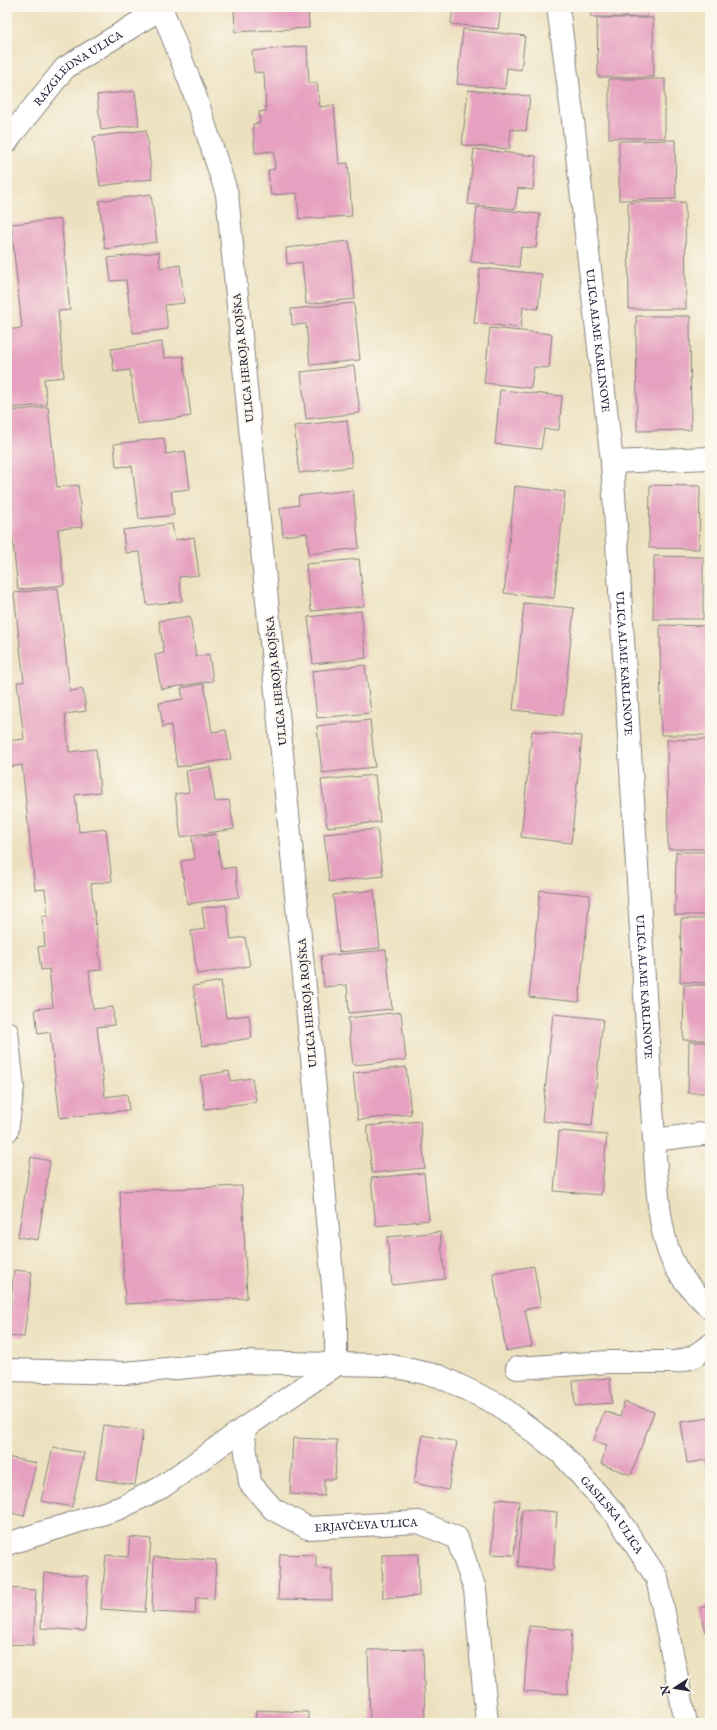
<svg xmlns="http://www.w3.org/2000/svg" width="717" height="1730" font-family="'IM FELL English',serif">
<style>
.building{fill:#e6a1c0}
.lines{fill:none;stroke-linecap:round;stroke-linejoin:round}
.minor-casing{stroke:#87827d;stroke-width:24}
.minor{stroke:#fff;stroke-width:22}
.labels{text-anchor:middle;stroke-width:4;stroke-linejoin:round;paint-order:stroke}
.street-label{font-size:11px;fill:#22223b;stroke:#fbf7ec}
</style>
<rect width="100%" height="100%" fill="#fbf7ec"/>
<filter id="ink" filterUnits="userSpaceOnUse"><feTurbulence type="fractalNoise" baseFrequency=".025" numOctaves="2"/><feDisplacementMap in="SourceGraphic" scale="8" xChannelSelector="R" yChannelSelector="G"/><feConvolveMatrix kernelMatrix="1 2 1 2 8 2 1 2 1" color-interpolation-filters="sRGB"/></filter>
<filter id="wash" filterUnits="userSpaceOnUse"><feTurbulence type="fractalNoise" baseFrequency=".012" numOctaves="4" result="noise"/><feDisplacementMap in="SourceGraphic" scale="16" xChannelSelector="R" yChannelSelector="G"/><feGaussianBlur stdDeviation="0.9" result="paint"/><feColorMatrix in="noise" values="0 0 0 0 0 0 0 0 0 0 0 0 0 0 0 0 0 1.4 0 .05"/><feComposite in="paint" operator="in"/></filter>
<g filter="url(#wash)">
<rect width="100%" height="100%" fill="#ece1bf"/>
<g id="blocks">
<g class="building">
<path d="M234 7H308L309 28 235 32Z"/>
<path d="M453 7H516V10L501 8 498 29 451 24Z"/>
<rect x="591" y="7" width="56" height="10"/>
<path d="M597 18H653L654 77H598Z"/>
<path d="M463 29 525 36 521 70 507 68 505 89 457 84Z"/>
<path d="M307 46 309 83H317L320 107 334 105 339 164 348 163 352 216 299 219 297 193 271 195 268 170 275 169 274 151 255 153 253 124 260 123 259 112 266 111 264 73 254 72 252 51Z"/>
<rect x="609" y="79" width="56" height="59"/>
<path d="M468 90 530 96 526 131 511 129 509 149 462 145Z"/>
<path d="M135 91 139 125 101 130 97 95Z"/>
<path d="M146 130 152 179 100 186 93 137Z"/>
<path d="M675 140 676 199 619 200V141Z"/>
<path d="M474 149 536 156 533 190 518 188 515 209 468 204Z"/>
<path d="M151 194 157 242 105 249 99 201Z"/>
<path d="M628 202H685L686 309H629Z"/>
<path d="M477 207 540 214 536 248 521 247 519 267 471 262Z"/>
<path d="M61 219 70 310 58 311 64 377 44 379 47 405 10 408 7 377V330L22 328 11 224Z"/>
<path d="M349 241 355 299 306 304 302 262 287 264 286 248Z"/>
<path d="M159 252 160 268 180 265 184 303 165 305 168 329 133 333 126 280 111 281 108 258Z"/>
<path d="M480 268 542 274 538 309 523 307 521 328 474 323Z"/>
<path d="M354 303 360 360 310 365 306 324 292 325 291 309Z"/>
<path d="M636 316H690L691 430 637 431Z"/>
<path d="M490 328 552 334 549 368 534 367 531 388 484 383Z"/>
<path d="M162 342 164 358 183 356 191 416 137 424 130 370 114 372 111 349Z"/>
<path d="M354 366 360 413 306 419 301 372Z"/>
<path d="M500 390 562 396 559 430 544 429 541 449 495 444Z"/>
<path d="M48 407 57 487 78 485 82 527 58 529 64 585 18 590 7 485V411Z"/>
<path d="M347 420 352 467 299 473 294 426Z"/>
<path d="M164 438 166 454 185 451 190 489 171 491 174 515 139 519 132 466 116 467 114 444Z"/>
<path d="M650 485 700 486 699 549 649 548Z"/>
<path d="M515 486 565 492 554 598 504 593Z"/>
<path d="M353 490 359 548 309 554 307 533 283 536 280 508 299 505 298 496Z"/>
<path d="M172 524 175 540 194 537 199 575 179 577 182 601 147 605 140 552 125 553 123 530Z"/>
<path d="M654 556 703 557V619H653Z"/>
<path d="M359 559 364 606 311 611 306 564Z"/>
<path d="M58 588 70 691 83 689 86 711 65 714 69 752 96 749 100 792 75 795 79 832 106 829 112 881 91 884 101 970 89 971 93 1009 113 1007 114 1025 97 1027 105 1097 127 1094 129 1110 60 1118 50 1032 38 1034 35 1009 53 1007 49 969 41 970 38 947 45 946 42 916H48L45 889 35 890 22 765 7 767V741L24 739 17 682H24L14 593Z"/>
<path d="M524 603 574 608 563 715 513 710Z"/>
<path d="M361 611 366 658 313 664 308 617Z"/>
<path d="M190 616 196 657 209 654 213 681 161 689 155 655 164 653 159 621Z"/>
<path d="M660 625 710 626V735H661Z"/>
<path d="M365 665 371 713 317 718 312 671Z"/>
<path d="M204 684 212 732 226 730 231 759 177 767 171 725 163 727 159 703 183 699 181 688Z"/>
<path d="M370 720 375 767 322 773 317 726Z"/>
<path d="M532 731 582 736 571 843 521 837Z"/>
<path d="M710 739V849H668L667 740Z"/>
<path d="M210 767 215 802 229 800 234 829 181 837 175 794 189 792 186 771Z"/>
<path d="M375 775 380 822 327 827 321 780Z"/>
<path d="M377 829 383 876 329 882 324 834Z"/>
<path d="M216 834 221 869 235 867 239 897 187 904 181 861 195 859 192 838Z"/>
<path d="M676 852H710V915H675Z"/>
<path d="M374 890 380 948 339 952 333 895Z"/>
<path d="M540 890 590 895 579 1002 529 997Z"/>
<path d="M226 905 231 939 245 937 250 966 197 974 191 931 205 929 202 908Z"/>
<path d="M681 919H710V983L680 982Z"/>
<path d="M386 950 392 1009 349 1013 347 985 324 987 321 956Z"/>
<path d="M221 981 226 1018 249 1015 252 1038 202 1046 193 986Z"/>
<path d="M684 985H710V1040H683Z"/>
<path d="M401 1012 406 1060 353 1065 348 1018Z"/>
<path d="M553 1014 603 1019 592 1126 542 1121Z"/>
<path d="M689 1042H710V1093H688Z"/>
<path d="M406 1067 411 1114 358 1120 353 1073Z"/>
<path d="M229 1071 231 1081 252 1078 256 1102 205 1109 200 1076Z"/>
<path d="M420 1121 425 1168 372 1173 367 1126Z"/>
<path d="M559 1131 607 1135 601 1195 554 1191Z"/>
<path d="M31 1157 50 1161 38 1240 18 1237Z"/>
<path d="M424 1173 429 1220 376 1226 371 1178Z"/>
<path d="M242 1186 247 1298 125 1304 120 1191Z"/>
<path d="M440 1232 445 1279 392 1285 387 1237Z"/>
<path d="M534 1266 541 1307 525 1309 532 1346 506 1351 493 1273Z"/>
<path d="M14 1270 32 1272 24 1337 7 1336Z"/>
<path d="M610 1378 612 1403 575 1406 573 1381Z"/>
<path d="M624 1402 654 1412 631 1475 601 1464 607 1445 594 1441 604 1411 620 1417Z"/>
<path d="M710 1418V1482H709L706 1460 687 1463 681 1422Z"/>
<path d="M104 1425 143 1431 135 1485 96 1479Z"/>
<path d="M423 1435 457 1442 448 1490 414 1483Z"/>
<path d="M293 1438 337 1440 335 1479H324V1496L290 1494Z"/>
<path d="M53 1447 84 1453 72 1507 41 1501Z"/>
<path d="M7 1457 36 1463 24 1516 7 1512Z"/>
<path d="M496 1499 519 1501 514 1555 491 1554Z"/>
<path d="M522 1509 557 1512 553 1570 518 1566Z"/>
<path d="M130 1537 151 1539 145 1612 101 1609 106 1555 128 1557Z"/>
<path d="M280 1554 316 1555V1568L332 1569V1600L278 1599Z"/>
<path d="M418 1554 419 1596 383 1598 382 1555Z"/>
<path d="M154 1557 216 1560 214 1599 196 1598 195 1614 152 1612Z"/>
<path d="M44 1573 88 1576 85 1631 41 1628Z"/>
<path d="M7 1588 36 1590 33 1645 7 1644Z"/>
<path d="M710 1605V1636H707L700 1608Z"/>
<path d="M529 1626 572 1630 567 1694 524 1691Z"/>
<path d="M423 1649 425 1723H370L368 1650Z"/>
<path d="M256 1710 308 1712V1723H255Z"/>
</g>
</g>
</g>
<g filter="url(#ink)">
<use href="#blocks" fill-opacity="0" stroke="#87827d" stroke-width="1"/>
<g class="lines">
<g class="minor-casing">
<g id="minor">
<path id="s1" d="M558 7 573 120 612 462 654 1140C657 1177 657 1226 672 1260 680 1278 696 1294 710 1308"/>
<path id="s2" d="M7 142 12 134 65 68 162 8"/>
<path d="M612 462 710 458"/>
<path d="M7 1032 13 1087 7 1131"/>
<path d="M654 1140 710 1133"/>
<path d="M517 1368 609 1362H676L693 1357 710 1345"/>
<path id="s3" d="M7 1370 125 1373 240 1362 387 1365 439 1376 499 1405 561 1453 616 1515 657 1578 686 1723"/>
<path id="s4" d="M243 1429 250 1483 273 1509 308 1528 419 1522 457 1538 475 1589 487 1723"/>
<path d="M7 1544 120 1508 162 1487 243 1429 336 1365V1319L316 1099 227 194 194 92 161 7"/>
</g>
</g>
<use href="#minor" class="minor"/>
</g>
</g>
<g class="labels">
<g class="street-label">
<text dy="4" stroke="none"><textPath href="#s2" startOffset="104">RAZGLEDNA ULICA</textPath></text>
<text dy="4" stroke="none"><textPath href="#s1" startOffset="336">ULICA ALME KARLINOVE</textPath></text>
<text transform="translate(243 358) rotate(-96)" y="4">ULICA HEROJA ROJŠKA</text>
<text dy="4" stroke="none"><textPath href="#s1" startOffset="660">ULICA ALME KARLINOVE</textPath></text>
<text transform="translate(276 681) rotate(-96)" y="4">ULICA HEROJA ROJŠKA</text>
<text dy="4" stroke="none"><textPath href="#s1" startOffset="984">ULICA ALME KARLINOVE</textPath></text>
<text transform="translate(307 1003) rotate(-95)" y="4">ULICA HEROJA ROJŠKA</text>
<text dy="4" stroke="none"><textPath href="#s3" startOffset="659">GASILSKA ULICA</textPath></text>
<text dy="4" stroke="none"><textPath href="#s4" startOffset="187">ERJAVČEVA ULICA</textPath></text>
</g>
</g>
<rect width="717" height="1730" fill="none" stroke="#fbf7ec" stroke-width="24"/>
<g transform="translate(675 1688) rotate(258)" stroke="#fbf7ec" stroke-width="3" paint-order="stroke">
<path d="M0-3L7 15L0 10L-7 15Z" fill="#22223b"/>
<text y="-6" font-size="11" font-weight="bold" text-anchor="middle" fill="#22223b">N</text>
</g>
</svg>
